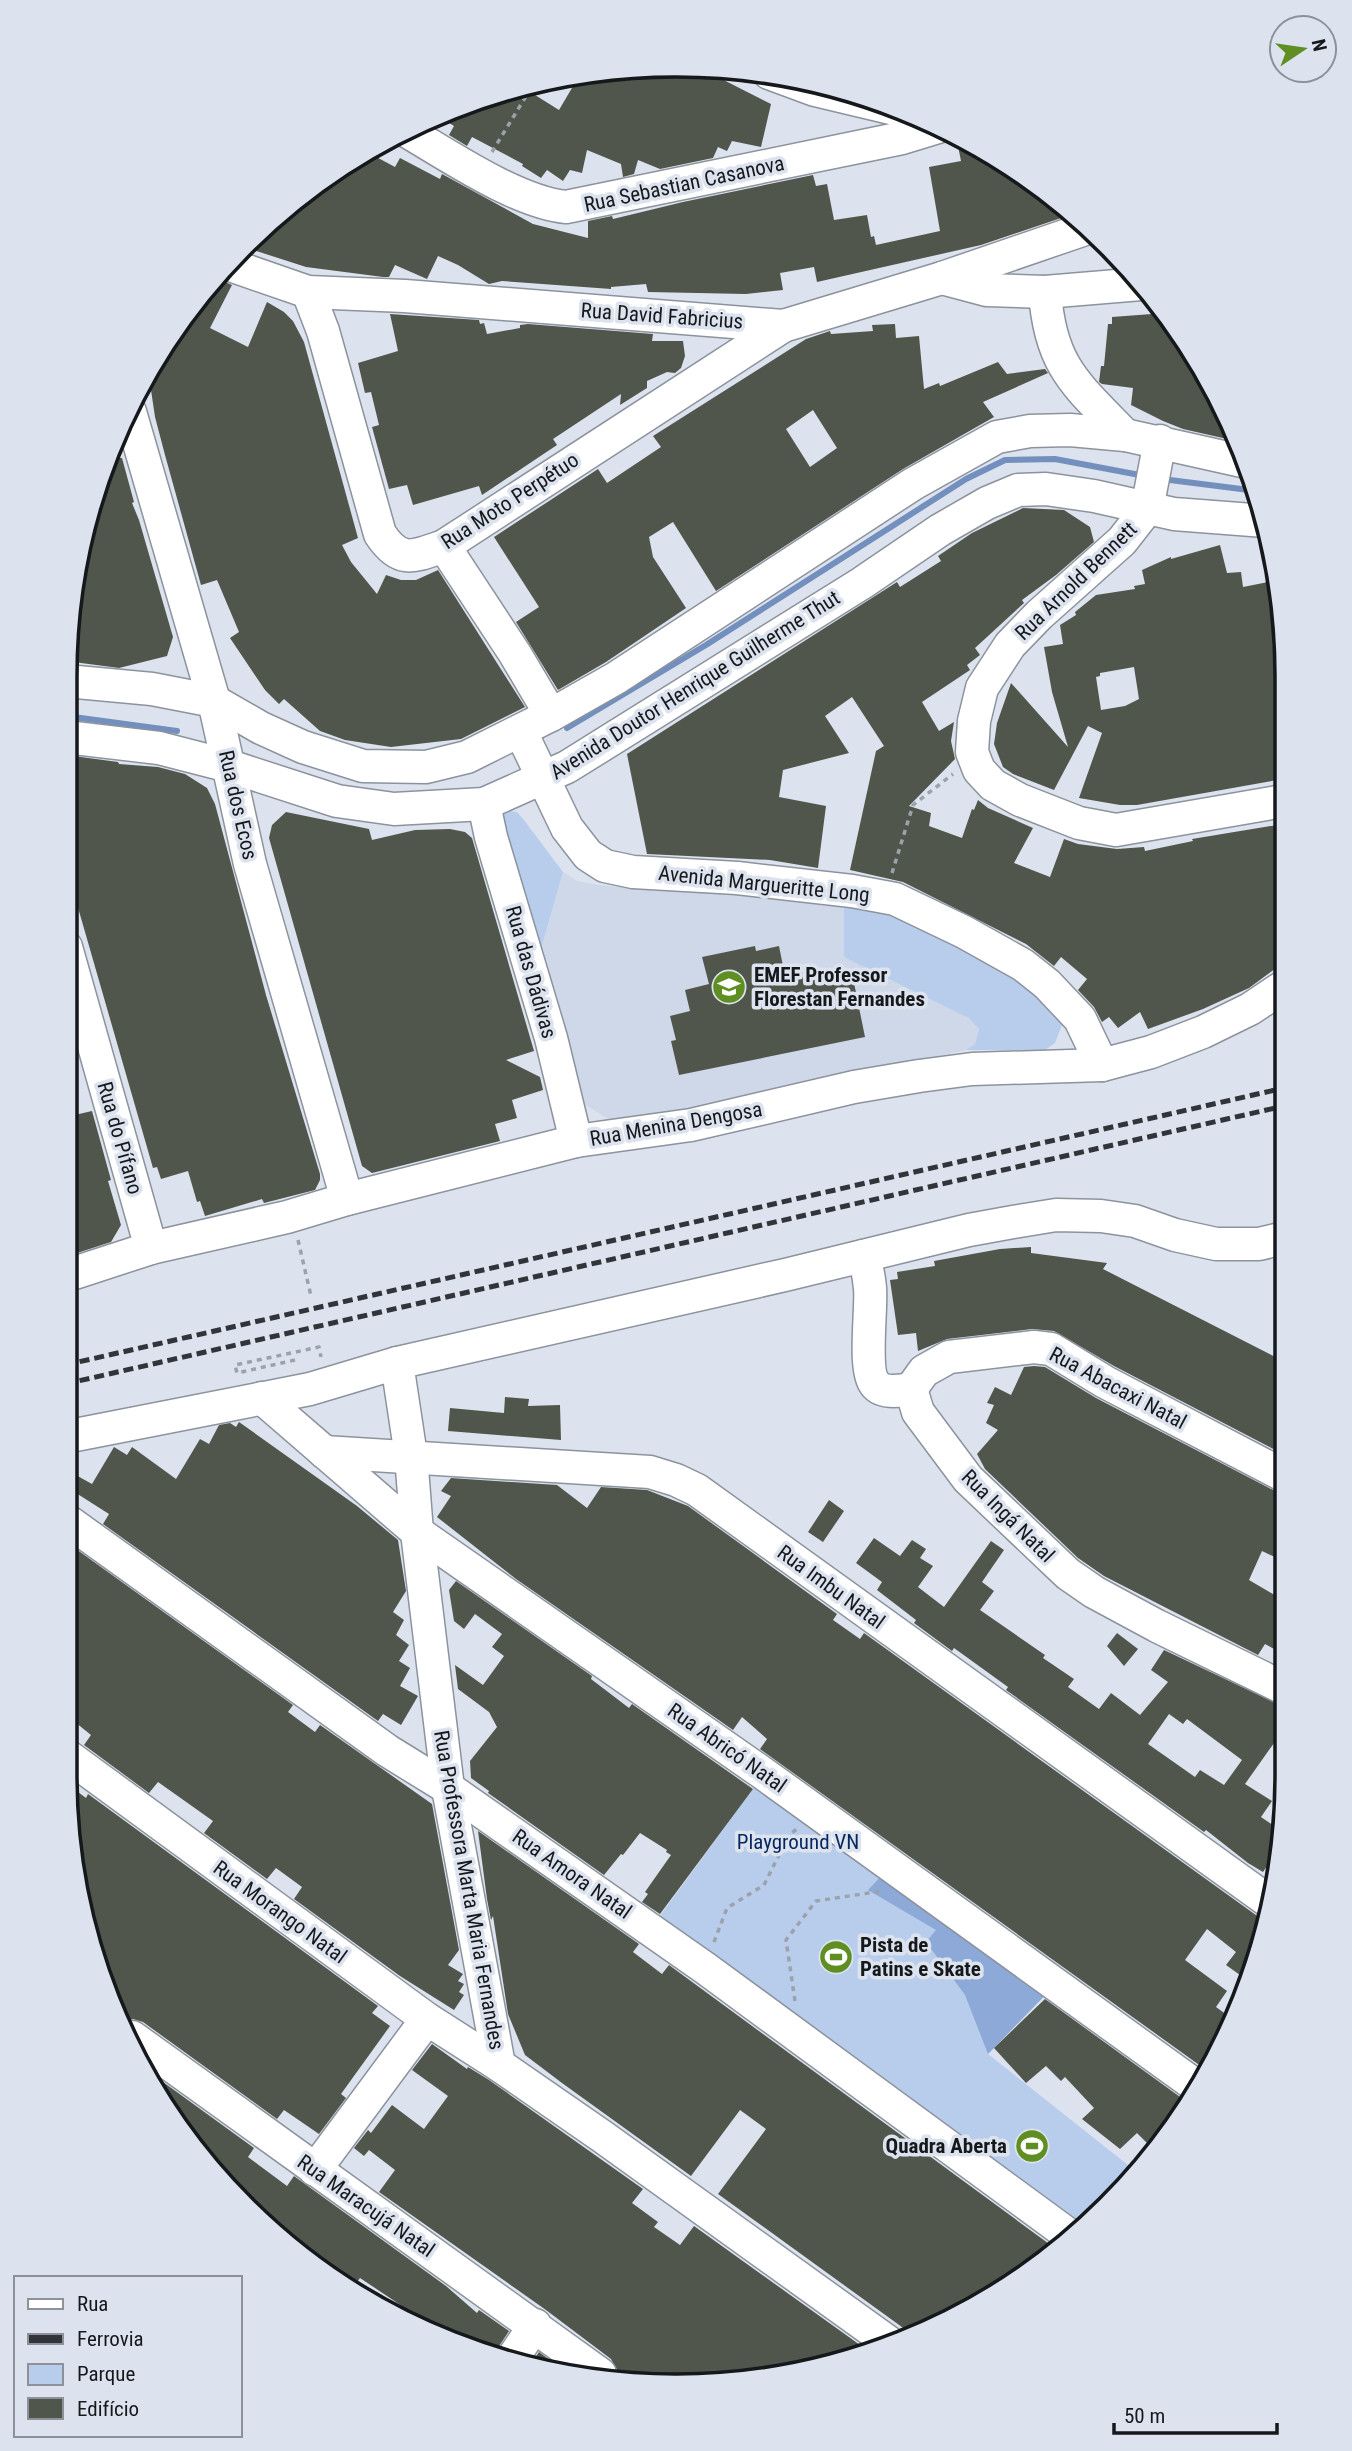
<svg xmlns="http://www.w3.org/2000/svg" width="1352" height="2451" font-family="'Roboto Condensed',sans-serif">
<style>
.built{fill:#ced8e9}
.green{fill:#b8ccec}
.forest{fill:#8ca9d8}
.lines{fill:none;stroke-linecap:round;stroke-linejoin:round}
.stream{stroke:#738fbd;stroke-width:6}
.building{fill:#51564c;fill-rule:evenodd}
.minor-casing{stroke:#8c939d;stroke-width:35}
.path{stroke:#9ca2ab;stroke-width:3.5;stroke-dasharray:5 5;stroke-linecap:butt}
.minor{stroke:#fff;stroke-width:32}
.rail{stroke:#313539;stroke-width:5;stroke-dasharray:10 5;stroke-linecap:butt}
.labels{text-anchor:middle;stroke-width:7;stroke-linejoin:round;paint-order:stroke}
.street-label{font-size:21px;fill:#16191c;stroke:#dce3ee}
.poi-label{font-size:21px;font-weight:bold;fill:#16191c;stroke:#dce3ee;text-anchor:start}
.park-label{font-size:21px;fill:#06265e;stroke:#dce3ee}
.rim{fill:none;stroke:#16191c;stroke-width:3.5}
</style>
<rect width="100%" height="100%" fill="#dce3ee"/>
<path class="built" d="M563 872 577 881 598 885 667 891 773 897 844 904 969 1018 979 1029 975 1044 966 1050 668 1118 613 1122 581 1102 541 949Z"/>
<g class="green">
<path d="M509 811 517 812 524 820 563 872 541 949 496 842V821L502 814Z"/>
<path d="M844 904 875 906 1001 964 1059 1013 1062 1025 1055 1043 1045 1050H966L975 1044 979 1029 969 1018 844 957Z"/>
<path d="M764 1774 1055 1985 988 2054 1133 2169 1079 2234 651 1928Z"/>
</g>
<path class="forest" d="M887 1870 1055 1985 988 2054 965 1995 926 1942 936 1930 868 1890Z"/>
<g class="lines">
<g class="stream">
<path d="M1162 479 1257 491"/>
<path d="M66 716 177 731"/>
<path d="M567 728 706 645 966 479 1005 460 1055 459 1145 476"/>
</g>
</g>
<g class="building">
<path d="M636 66 700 68 771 104 761 147 732 141 727 151 718 147 713 158 660 169 638 160 634 174 623 177 621 164 587 150 582 173 570 170 563 181 547 170 541 178 522 166 523 164 472 137 467 146 449 135 454 126 438 116 519 85 559 110 579 76 614 70 622 75 626 68Z"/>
<path d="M973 143 981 146 1070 215 981 245 817 282 814 267 780 273 783 290 746 294 648 292 646 284 611 287V289L502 281 489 284 458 265 438 256 427 279 395 265 389 277H383L306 267 244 247 304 191 348 164 355 168 361 156 367 152 395 167 400 158 440 179 442 174 533 224 588 238V221L612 216 613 219 683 202 813 175 816 186 827 184 834 220 867 215 871 237 874 236 876 245 940 231 929 167 961 161 958 146Z"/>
<path d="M213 277 232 285 210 328 248 347 267 302 284 312 293 321 304 342 358 538 342 545 351 562 377 594 386 575 401 580H416L438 570 525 707 461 739 391 747 345 740 320 731 284 699 279 704 265 690 230 638 239 632 217 580 201 585 165 455 155 417 151 390V365Z"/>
<path d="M1165 313 1184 337 1236 441 1183 429 1163 421 1131 405 1133 388 1102 384 1099 382 1101 366H1104L1108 324H1112V317Z"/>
<path d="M390 314 479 320 480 324 484 323 487 334 520 328V325L528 324 653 334 652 341H683L685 356 681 368 675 373 667 372 647 381V388L620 405 621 394 553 439 557 445 482 495 479 486 413 505 407 485 389 489 372 427 379 425 371 392 365 393 358 363 398 351Z"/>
<path d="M895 324 896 338 919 336 924 389 939 383 940 386 998 362 1007 374 1045 369 1048 373 983 402 994 417 903 469 716 591 673 522 649 537 653 557 686 608 606 662 558 690 516 622 539 607 494 537 598 469 607 483 661 447 653 436 806 339 830 331 831 334 873 331 872 325ZM813 410 837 448 810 467 786 429Z"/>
<path d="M110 458H122L134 502 132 503 139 520 173 637 167 656 119 668 66 661V636L86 517Z"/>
<path d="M1023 508 1064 510 1090 527 1094 542 1056 575 1022 600 1024 603 975 648 980 655 967 665 970 670 922 702 939 731 954 722 951 741 955 759 909 806 931 813 929 826 962 838 972 809 974 810 978 800 988 808 1033 828 1014 863 1050 877 1064 839 1078 844 1117 849 1144 847 1145 851 1193 841 1192 839 1283 824V963L1249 988 1203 1009 1148 1029 1140 1012 1118 1028 1109 1017 1102 1022 1094 1007 1078 990 1087 979 1061 957 1054 966 1026 944 903 882 850 870 876 751 884 746 852 697 825 716 849 753 783 770 779 797 826 806 818 868 770 860 647 854 627 754 897 582 900 587 941 561 938 556 972 533Z"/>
<path d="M1220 545 1227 573 1241 572 1243 587 1278 580 1282 597V662L1278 663 1282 684 1283 779 1137 805H1120L1079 798 1102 733 1088 726 1054 790 1013 774 1003 767 994 744 997 723 1011 683 1068 747 1052 692 1044 647 1063 644 1060 625 1076 615 1075 612 1096 595 1135 589 1134 586 1145 584 1142 570 1171 557V559ZM1134 667 1139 699 1125 706 1101 710 1096 677 1100 676V673Z"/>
<path d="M66 755 118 762 119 764 158 767 185 774 207 788 215 804 266 995 320 1174V1180L315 1190 264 1203 262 1199 205 1216 200 1201 197 1202 188 1171 161 1179 157 1167 153 1168 66 866V838L74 836 66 807Z"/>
<path d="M286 812 369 829 372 840 415 830 450 829 465 832 472 838 534 1051 506 1060 540 1077 543 1090 512 1100 517 1118 495 1124 500 1141 372 1173 362 1166 269 838 272 825Z"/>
<path d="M755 946 756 951 779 946 784 971 805 966 804 972 820 975 821 979 852 973 865 1037 679 1075 671 1041 676 1040 670 1016 690 1011 685 990 709 984 702 957Z"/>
<path d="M92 1111 111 1180 108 1181 121 1225 111 1242 65 1257 66 1117Z"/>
<path d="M1031 1247V1253L1107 1263 1103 1269 1285 1362V1455L1114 1366 1054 1331 1032 1329 947 1339 918 1351 916 1333 898 1335 890 1280 898 1279 897 1272 935 1266 934 1261 1000 1249Z"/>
<path d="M1034 1366 1045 1367 1096 1398 1277 1492 1285 1494V1552L1281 1550 1277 1558 1262 1551 1249 1580 1285 1601V1655L1265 1644 1258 1655 1104 1576 1078 1558 985 1469 977 1454 998 1430 986 1423 994 1405 987 1403 995 1387 1011 1395 1024 1367Z"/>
<path d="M505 1397 529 1399 528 1406 560 1405 561 1440 448 1431 450 1408 504 1413Z"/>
<path d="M239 1422 357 1506 398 1540 406 1591 393 1612 404 1620 396 1635 409 1645 399 1661 410 1668 400 1686 418 1696 401 1725 383 1714 378 1721 103 1524 109 1514 65 1486V1469L92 1484 114 1447 127 1455 132 1447 176 1479 200 1439 209 1444 219 1425 230 1423 236 1427Z"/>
<path d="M451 1478 557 1485 587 1508 601 1487 647 1490 688 1506 837 1614 833 1620 860 1639 864 1633 1260 1918 1268 1921 1266 1934 1247 1980 1226 1965 1236 1952 1207 1929 1185 1960 1227 1991 1216 2007 1231 2018 1209 2072 760 1749 767 1739 742 1717 733 1730 516 1579 437 1517 451 1496 441 1491Z"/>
<path d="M829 1500 844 1511 823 1542 808 1532Z"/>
<path d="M874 1538 900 1556 912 1540 926 1549 920 1558 933 1566 918 1587 944 1607 991 1541 1004 1550 982 1582 994 1591 980 1610 1045 1655 1043 1658 1074 1679 1068 1687 1099 1709 1111 1693 1140 1715 1168 1682 1151 1670 1164 1650 1286 1708V1726L1245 1784 1272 1801 1261 1817 1283 1832 1277 1869 1269 1863 1263 1872 1248 1863 1206 1830 1204 1832 1006 1690 1008 1687 954 1648 952 1651 914 1623 916 1620 877 1590 882 1582 856 1563ZM1169 1714 1183 1724 1187 1719 1242 1760 1224 1785 1200 1770 1195 1777 1148 1744Z"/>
<path d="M69 1544 293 1705 288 1712 315 1732 320 1725 432 1804 459 1950 448 1965 463 1974 458 1981 464 1984 459 1992 464 1995 454 2010 400 1976 294 1899 302 1887 276 1868 267 1879 204 1833 213 1821 158 1782 149 1793 84 1745 91 1735 65 1714V1660L78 1642 65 1633V1550Z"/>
<path d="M456 1581 592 1676 591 1679 629 1708 632 1704 753 1789 660 1914 642 1902 648 1894 645 1892 671 1855 666 1852 667 1850 640 1833 623 1855 621 1854 604 1875 488 1793 489 1791 471 1778 470 1761 497 1727 489 1712 458 1689 455 1665 483 1685 504 1656 492 1647 502 1634 475 1614 464 1629 454 1621 449 1590Z"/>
<path d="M1117 1633 1138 1649 1124 1666 1107 1646Z"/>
<path d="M66 1783 86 1798 88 1794 378 2006 372 2013 390 2026 341 2094 346 2098 319 2134 284 2110 277 2119 143 2022 133 2019 124 2021 97 1972Z"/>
<path d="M478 1831 639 1944 633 1952 662 1974 669 1965 1056 2249 918 2335H913L718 2194 766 2129 740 2110 691 2176 562 2083 525 2055 508 2014 493 1916 491 1920 487 1899Z"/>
<path d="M1045 1999 1187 2102 1159 2137 1158 2136 1149 2145 1137 2133 1120 2149 1082 2119 1094 2108 1065 2077 1061 2081 1046 2066 1026 2083 994 2048Z"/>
<path d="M432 2044 467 2069 468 2067 489 2080 643 2189 632 2203 658 2222 654 2227 680 2245 694 2226 867 2350 716 2385 626 2376 617 2370 611 2359 546 2310 379 2192 395 2170 369 2150 364 2156 354 2148 368 2130 371 2133 392 2105 424 2129 448 2096 412 2070Z"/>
<path d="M152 2074 254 2148 248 2157 287 2186 294 2176 446 2286 477 2313 479 2310 509 2331 494 2354 398 2311 402 2306 360 2278 351 2290 339 2281 337 2283 191 2147Z"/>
<path d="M539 2352 555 2364 552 2369 529 2367Z"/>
</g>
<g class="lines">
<g class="minor-casing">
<g id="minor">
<path d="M769 73 815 90 903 111"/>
<path d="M403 129C448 155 516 202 566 207L902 138 938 127"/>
<path d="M227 264 308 292 405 296 783 326 942 278 1088 228"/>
<path d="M942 278 987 290 1045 292 1141 284"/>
<path d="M308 292 323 331 380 534C400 564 413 557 444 546L783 326"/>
<path d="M1045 292C1050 367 1077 385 1125 435"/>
<path d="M130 412 214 701 250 864 347 1199"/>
<path d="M1160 441 1147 509 1122 541 1039 615 1010 645 982 688 974 721 972 752 979 770 993 785 1020 800 1079 823 1116 830 1283 801"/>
<path d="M444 546 515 654 551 715"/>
<path d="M66 681 152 689 214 701 261 728 303 747 363 766 426 767 467 757 551 715 616 678 913 484 997 437 1030 431 1070 430 1125 435 1246 462"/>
<path d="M521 732 567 828 588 855 605 866 633 872 737 878 852 891 895 899 964 932 1023 965 1047 984 1080 1019 1102 1065"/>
<path d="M66 737 159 748 229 766 337 801 394 809 484 804 567 767 862 583 940 530 987 503 1018 490 1046 489 1094 496 1174 514 1265 521"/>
<path d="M484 804 491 837 551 1038 576 1141"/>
<path d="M66 947 151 1248"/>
<path d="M863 1256C867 1266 869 1277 870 1288 872 1308 863 1370 875 1384 882 1394 901 1391 911 1389"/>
<path d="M65 1276 151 1248 287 1217 347 1199 576 1141 691 1125 854 1087 919 1076 972 1069 1102 1065 1151 1052 1203 1032 1250 1009 1283 987"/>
<path d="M397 1363 411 1456 417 1532 448 1788 499 2065 603 2137 891 2344"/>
<path d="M911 1389 918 1412 968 1479 1068 1574 1094 1592 1157 1626 1286 1689"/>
<path d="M911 1389 924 1371 949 1357 1034 1347 1051 1349 1105 1382 1285 1476"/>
<path d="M262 1398 417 1532 764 1774 1199 2088"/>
<path d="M65 1437 310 1389 397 1363 785 1275 969 1230 1013 1222 1056 1215 1101 1216 1135 1221 1175 1235 1216 1244H1259L1284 1238"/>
<path d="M324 1452 650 1472 676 1480 697 1490 1271 1903"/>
<path d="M65 1519 388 1751 448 1788 705 1968 1073 2238"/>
<path d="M65 1754 427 2019 499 2065"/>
<path d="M132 2037 600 2374"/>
<path d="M315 2170 427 2019"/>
<path d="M510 2362 535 2325"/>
</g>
</g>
<g class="path">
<path d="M492 152 534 83"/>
<path d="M892 873 913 805 953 774"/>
<path d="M298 1240 311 1296"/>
<path d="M295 1360 237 1373 235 1365 319 1347 321 1357"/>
<path d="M714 1942 727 1908 764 1885 789 1835 797 1829"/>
<path d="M795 2001 786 1940 816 1901 882 1891"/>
</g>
<use href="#minor" class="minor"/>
<g class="rail">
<path d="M65 1365 1284 1088"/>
<path d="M65 1384 1284 1106"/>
</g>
</g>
<defs>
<g id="school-disc" transform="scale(1.75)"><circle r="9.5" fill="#5f8e22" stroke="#dce3ee"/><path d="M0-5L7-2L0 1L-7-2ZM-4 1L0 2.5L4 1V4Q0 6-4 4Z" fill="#fff"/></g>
<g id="stadium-disc" transform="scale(1.75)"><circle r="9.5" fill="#5f8e22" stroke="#dce3ee"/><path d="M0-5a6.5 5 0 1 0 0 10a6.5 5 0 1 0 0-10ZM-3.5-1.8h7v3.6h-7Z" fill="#fff"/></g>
</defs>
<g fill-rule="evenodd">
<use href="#school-disc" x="729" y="987"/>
<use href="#stadium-disc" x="836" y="1957"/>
<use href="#stadium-disc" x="1032" y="2146"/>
</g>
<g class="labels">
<g class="street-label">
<text transform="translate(684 184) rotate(-12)" y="7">Rua Sebastian Casanova</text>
<text transform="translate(662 316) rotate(4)" y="7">Rua David Fabricius</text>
<text transform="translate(510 501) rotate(-33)" y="7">Rua Moto Perpétuo</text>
<text transform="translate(1076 581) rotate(-44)" y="7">Rua Arnold Bennett</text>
<text transform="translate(695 685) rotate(-32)" y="7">Avenida Doutor Henrique Guilherme Thut</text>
<text transform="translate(238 805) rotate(77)" y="7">Rua dos Ecos</text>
<text transform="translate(764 884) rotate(6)" y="7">Avenida Margueritte Long</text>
<text transform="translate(531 972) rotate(74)" y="7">Rua das Dádivas</text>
<text transform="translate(676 1124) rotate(-10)" y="7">Rua Menina Dengosa</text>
<text transform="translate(120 1138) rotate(74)" y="7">Rua do Pífano</text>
<text transform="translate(1118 1388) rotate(28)" y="7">Rua Abacaxi Natal</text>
<text transform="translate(1008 1516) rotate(45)" y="7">Rua Ingá Natal</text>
<text transform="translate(831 1587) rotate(36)" y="7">Rua Imbu Natal</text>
<text transform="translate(727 1748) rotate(35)" y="7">Rua Abricó Natal</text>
<text transform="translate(572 1874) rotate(35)" y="7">Rua Amora Natal</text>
<text transform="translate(469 1890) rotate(80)" y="7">Rua Professora Marta Maria Fernandes</text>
<text transform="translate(280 1912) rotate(36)" y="7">Rua Morango Natal</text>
<text transform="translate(366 2206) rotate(35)" y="7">Rua Maracujá Natal</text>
</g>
<g class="poi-label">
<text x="754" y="982">EMEF Professor<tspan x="754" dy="24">Florestan Fernandes</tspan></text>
<text x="860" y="1952">Pista de<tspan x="860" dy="24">Patins e Skate</tspan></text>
<text x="1007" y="2153" text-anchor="end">Quadra Aberta</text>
</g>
<g class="park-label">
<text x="798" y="1849">Playground VN</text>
</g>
</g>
<path d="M0 0H1352V2451H0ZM676 77H676A599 599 0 0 1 1275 676V1775A599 599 0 0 1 676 2374H676A599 599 0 0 1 77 1775V676A599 599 0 0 1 676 77Z" fill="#dce3ee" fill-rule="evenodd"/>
<path class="rim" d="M676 77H676A599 599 0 0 1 1275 676V1775A599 599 0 0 1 676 2374H676A599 599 0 0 1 77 1775V676A599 599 0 0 1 676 77Z"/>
<rect x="14" y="2276" width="228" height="161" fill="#dce3ee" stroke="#8d929a" stroke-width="2"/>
<rect x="28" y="2299" width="35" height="10" fill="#ffffff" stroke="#8d929a" stroke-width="2"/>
<text x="77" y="2311" font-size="21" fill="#16191c">Rua</text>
<rect x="28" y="2334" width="35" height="10" fill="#313539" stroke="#8d929a" stroke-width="2"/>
<text x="77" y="2346" font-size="21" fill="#16191c">Ferrovia</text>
<rect x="28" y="2364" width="35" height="21" fill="#b8ccec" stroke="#8d929a" stroke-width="2"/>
<text x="77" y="2381" font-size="21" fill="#16191c">Parque</text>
<rect x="28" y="2398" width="35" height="21" fill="#51564c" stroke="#8d929a" stroke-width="2"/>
<text x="77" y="2416" font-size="21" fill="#16191c">Edifício</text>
<g transform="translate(1303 49) rotate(77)"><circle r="33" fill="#dce3ee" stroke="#8d929a" stroke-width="2"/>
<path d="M0-5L12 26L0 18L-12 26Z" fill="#5f8e22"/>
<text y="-10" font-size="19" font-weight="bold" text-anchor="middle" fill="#16191c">N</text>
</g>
<path d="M1114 2423v10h163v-10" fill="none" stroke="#16191c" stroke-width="3.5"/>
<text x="1124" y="2423" font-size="21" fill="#16191c" stroke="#dce3ee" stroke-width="5" paint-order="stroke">50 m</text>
</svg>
